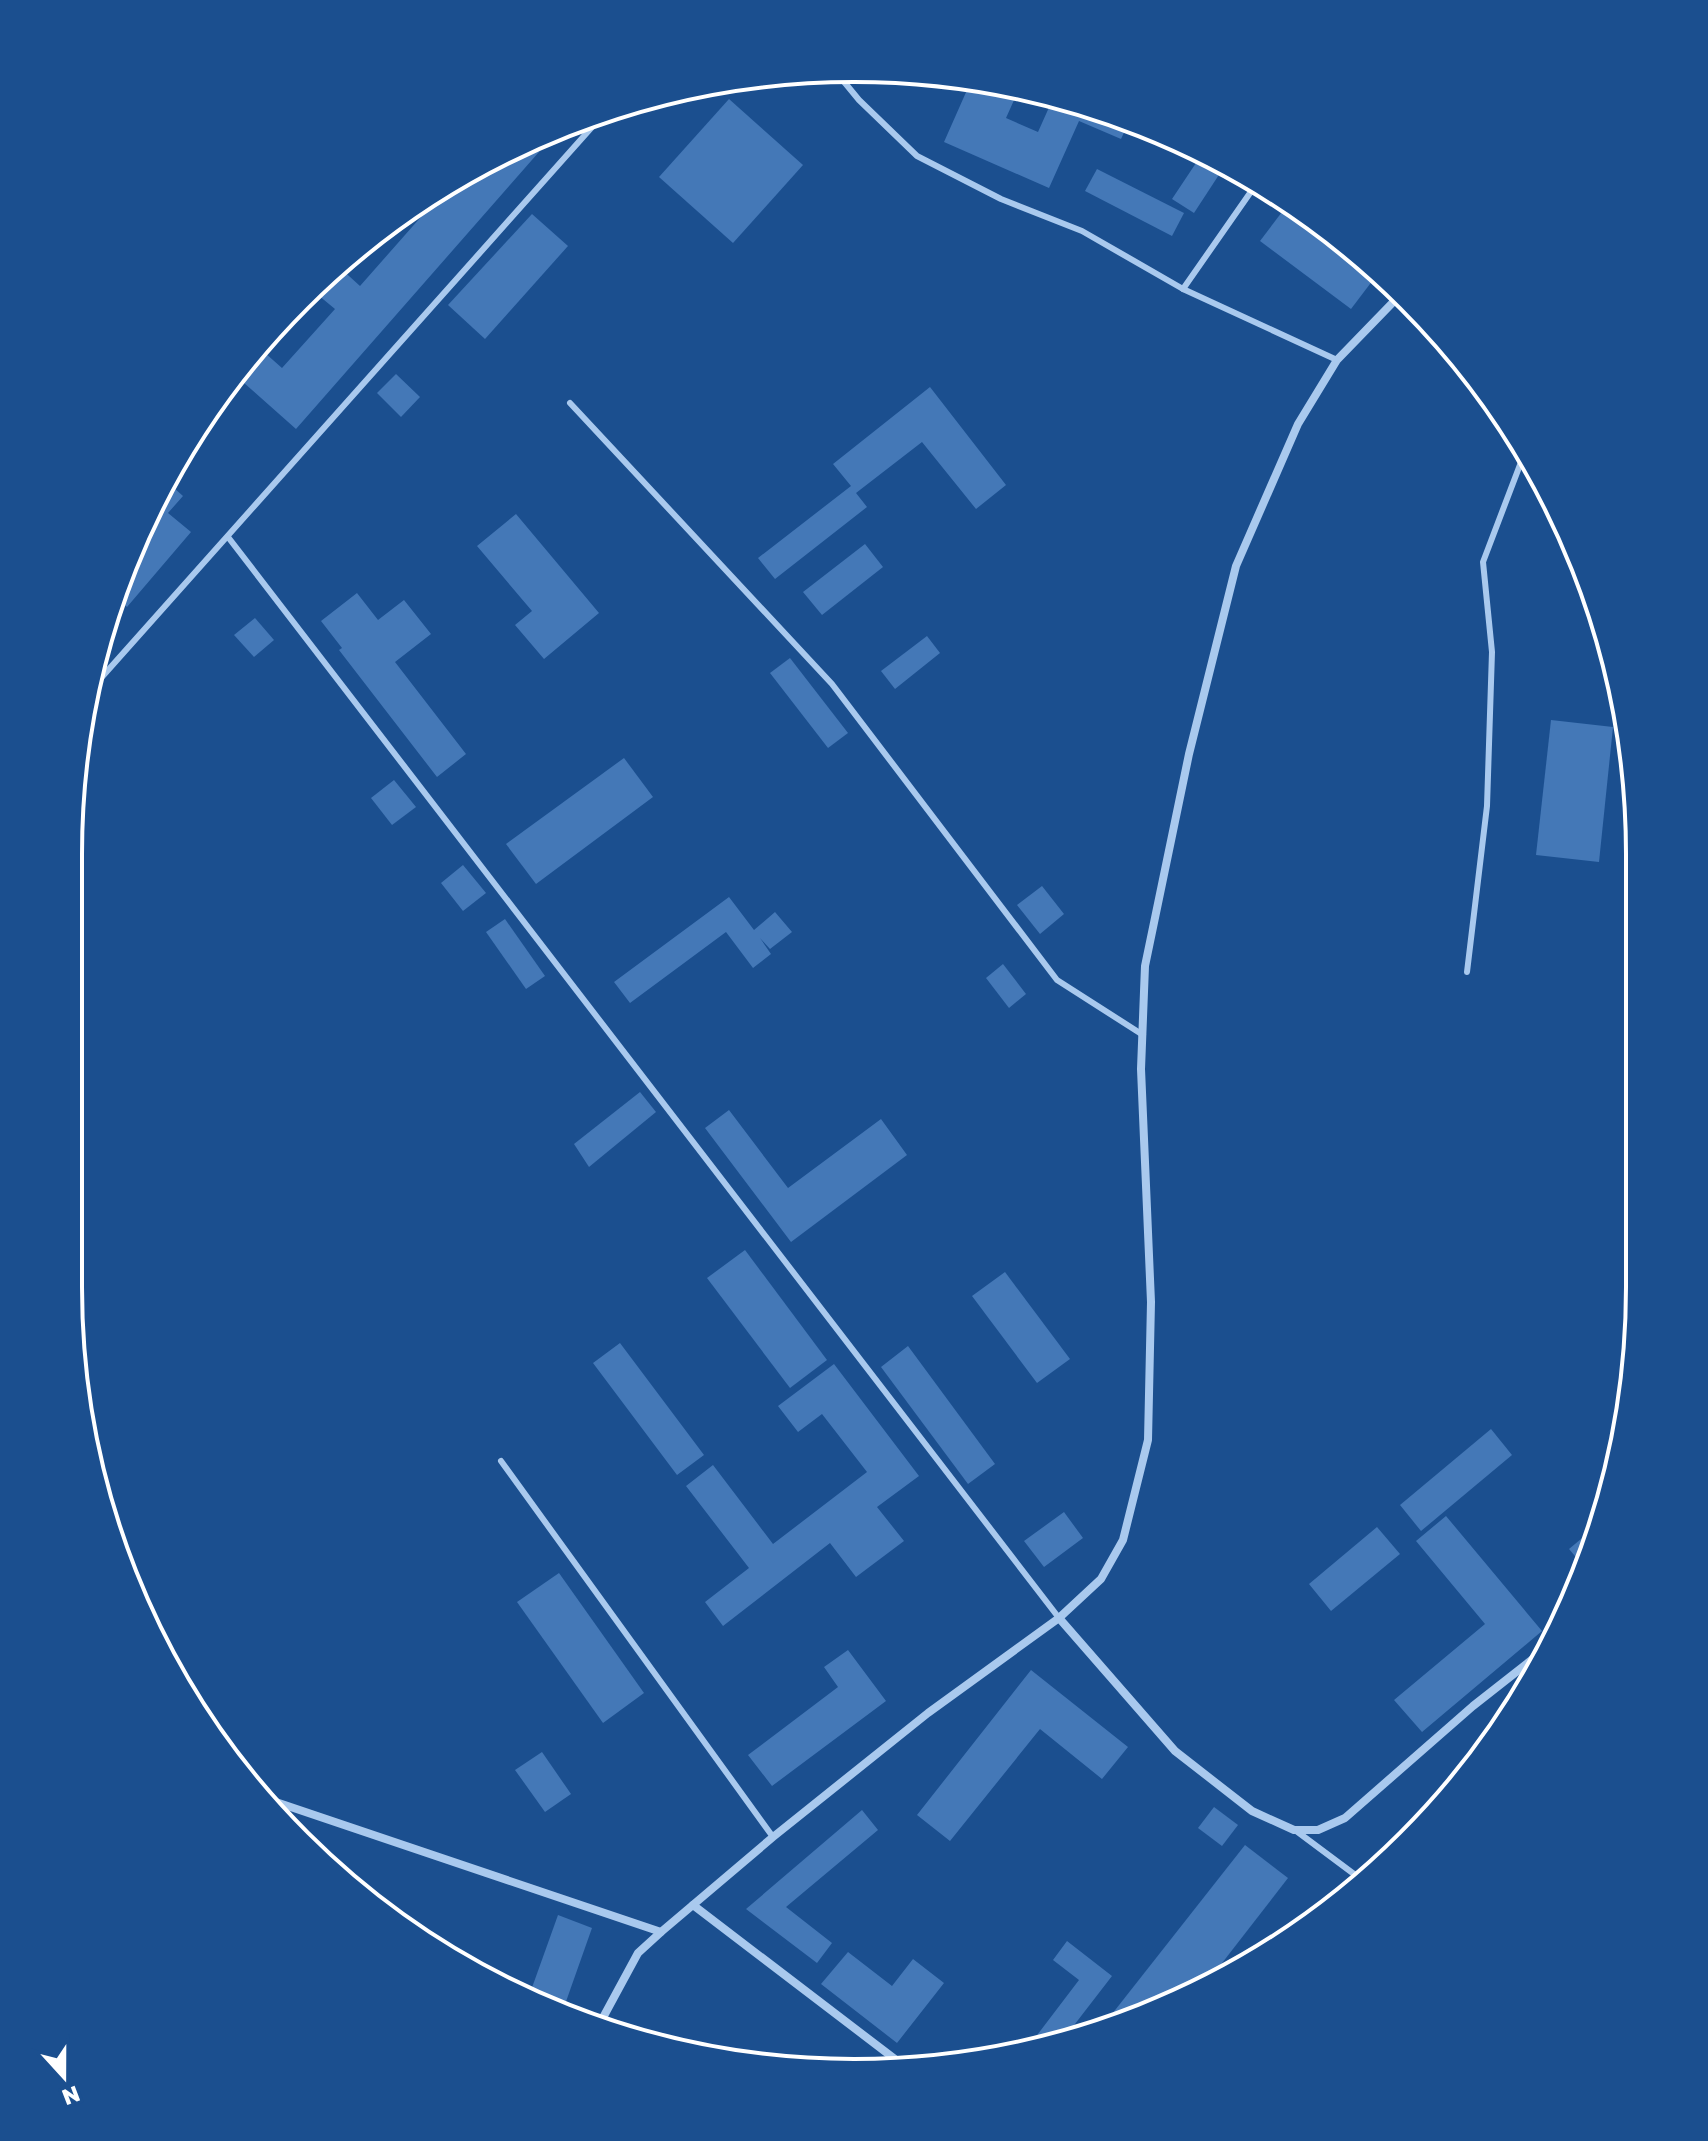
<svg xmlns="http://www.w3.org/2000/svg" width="1708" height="2141" font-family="'Golos Text',sans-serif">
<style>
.building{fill:#4478b7}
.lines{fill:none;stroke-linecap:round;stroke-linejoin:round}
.lane{stroke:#a9c9ee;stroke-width:6}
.street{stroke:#a9c9ee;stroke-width:8}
.rim{fill:none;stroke:#fff;stroke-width:4}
</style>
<rect width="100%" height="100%" fill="#1b4f8f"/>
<g class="building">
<path d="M971 81 1019 89 1006 118 1038 132 1055 94 1129 122 1121 139 1079 121 1049 188 944 142Z"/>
<path d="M729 99 803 165 733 243 659 177Z"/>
<path d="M560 128 296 429 235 375 256 345 282 368 335 309 312 290 338 266 360 286 457 176Z"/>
<path d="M1204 151 1226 164 1194 213 1172 199Z"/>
<path d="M1097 169 1184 213 1172 236 1085 191Z"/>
<path d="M1285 208 1376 276 1351 309 1260 241Z"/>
<path d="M532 214 568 246 485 339 448 305Z"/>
<path d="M396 374 420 397 401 417 377 393Z"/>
<path d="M930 387 1006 485 976 509 922 442 856 493 867 507 775 579 758 558 851 486 833 464Z"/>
<path d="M165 480 183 496 168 513 191 532 127 607 113 595Z"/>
<path d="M516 514 599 613 544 659 515 625 532 611 477 546Z"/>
<path d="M865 544 883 567 822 615 803 592Z"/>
<path d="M357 593 378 620 404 600 431 634 395 662 466 754 437 777 339 650 342 648 321 621Z"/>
<path d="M255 618 274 640 254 657 234 635Z"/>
<path d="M927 636 940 653 895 689 881 671Z"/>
<path d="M790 658 848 733 828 748 770 673Z"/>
<path d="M1551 720 1613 727 1599 862 1536 855Z"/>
<path d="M624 758 653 797 536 884 506 844Z"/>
<path d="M394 780 416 807 392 825 371 798Z"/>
<path d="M463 865 486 893 463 911 441 883Z"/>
<path d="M1042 886 1064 914 1040 934 1017 905Z"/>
<path d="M729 897 754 930 775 912 792 932 770 949 760 938 771 954 753 968 726 932 630 1003 614 982Z"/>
<path d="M505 919 545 976 526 989 486 932Z"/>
<path d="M1003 964 1026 994 1009 1008 986 978Z"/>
<path d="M640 1092 656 1112 589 1167 574 1144Z"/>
<path d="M729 1110 788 1188 881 1119 907 1155 791 1242 705 1128Z"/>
<path d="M745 1250 827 1360 790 1388 707 1278Z"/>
<path d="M1005 1272 1070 1359 1037 1383 972 1296Z"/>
<path d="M620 1343 704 1455 677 1475 593 1363Z"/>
<path d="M908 1346 995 1464 968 1484 881 1367Z"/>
<path d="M834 1364 919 1476 877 1507 904 1541 856 1577 830 1543 723 1626 705 1602 749 1568 686 1486 713 1465 773 1544 867 1472 822 1414 798 1432 778 1406Z"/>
<path d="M1491 1429 1512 1455 1421 1531 1400 1505Z"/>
<path d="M1064 1512 1083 1538 1044 1567 1024 1541Z"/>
<path d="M1446 1516 1542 1631 1422 1732 1394 1700 1485 1624 1416 1541Z"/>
<path d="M1599 1524 1586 1569 1569 1549Z"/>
<path d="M1377 1527 1400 1554 1331 1611 1309 1584Z"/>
<path d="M559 1573 644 1693 603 1723 517 1602Z"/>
<path d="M848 1650 886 1701 772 1786 748 1755 838 1687 824 1667Z"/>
<path d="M1031 1670 1128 1747 1102 1779 1040 1729 950 1841 917 1815Z"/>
<path d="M542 1752 571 1794 545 1812 515 1770Z"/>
<path d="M1214 1807 1238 1825 1222 1846 1198 1828Z"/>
<path d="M862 1810 878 1830 786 1907 832 1943 817 1963 746 1909Z"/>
<path d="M1245 1845 1288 1878 1205 1985 1101 2028Z"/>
<path d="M558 1915 592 1928 563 2010 529 1996Z"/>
<path d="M1067 1941 1112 1976 1058 2046 1025 2051 1079 1980 1053 1960Z"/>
<path d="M848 1952 892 1986 913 1959 944 1983 897 2043 821 1984Z"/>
</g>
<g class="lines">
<g class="lane">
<path d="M836 72 859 100 917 156 1001 199 1082 231 1183 289 1337 360"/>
<path d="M1183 289 1257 183"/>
<path d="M570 403 832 684 1057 980 1143 1035"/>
<path d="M228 537 1059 1618"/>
<path d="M93 687 609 108"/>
<path d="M1467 972 1487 806 1492 652 1483 562 1526 449"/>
<path d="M501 1461 773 1837"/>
<path d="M1295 1830 1366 1883"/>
</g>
<g class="street">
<path d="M1059 1618 1175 1751 1252 1811 1294 1830H1318L1345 1818 1473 1706 1548 1647"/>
<path d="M264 1798 661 1932"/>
<path d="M693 1905 904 2066"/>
<path d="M599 2025 638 1953 661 1932 773 1837 928 1713 1059 1618 1101 1579 1123 1540 1148 1440 1151 1302 1141 1069 1145 966 1189 754 1236 566 1298 424 1337 360 1401 294"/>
</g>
</g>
<path d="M0 0H1708V2141H0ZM854 82H854A772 772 0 0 1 1626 854V1287A772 772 0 0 1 854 2059H854A772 772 0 0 1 82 1287V854A772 772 0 0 1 854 82Z" fill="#1b4f8f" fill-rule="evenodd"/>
<path class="rim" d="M854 82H854A772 772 0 0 1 1626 854V1287A772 772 0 0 1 854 2059H854A772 772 0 0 1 82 1287V854A772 772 0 0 1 854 82Z"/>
<g transform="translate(64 2077) rotate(159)" stroke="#1b4f8f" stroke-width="6" paint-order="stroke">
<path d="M0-6L14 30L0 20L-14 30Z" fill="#ffffff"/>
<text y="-12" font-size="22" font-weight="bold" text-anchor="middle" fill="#ffffff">N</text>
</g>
</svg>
